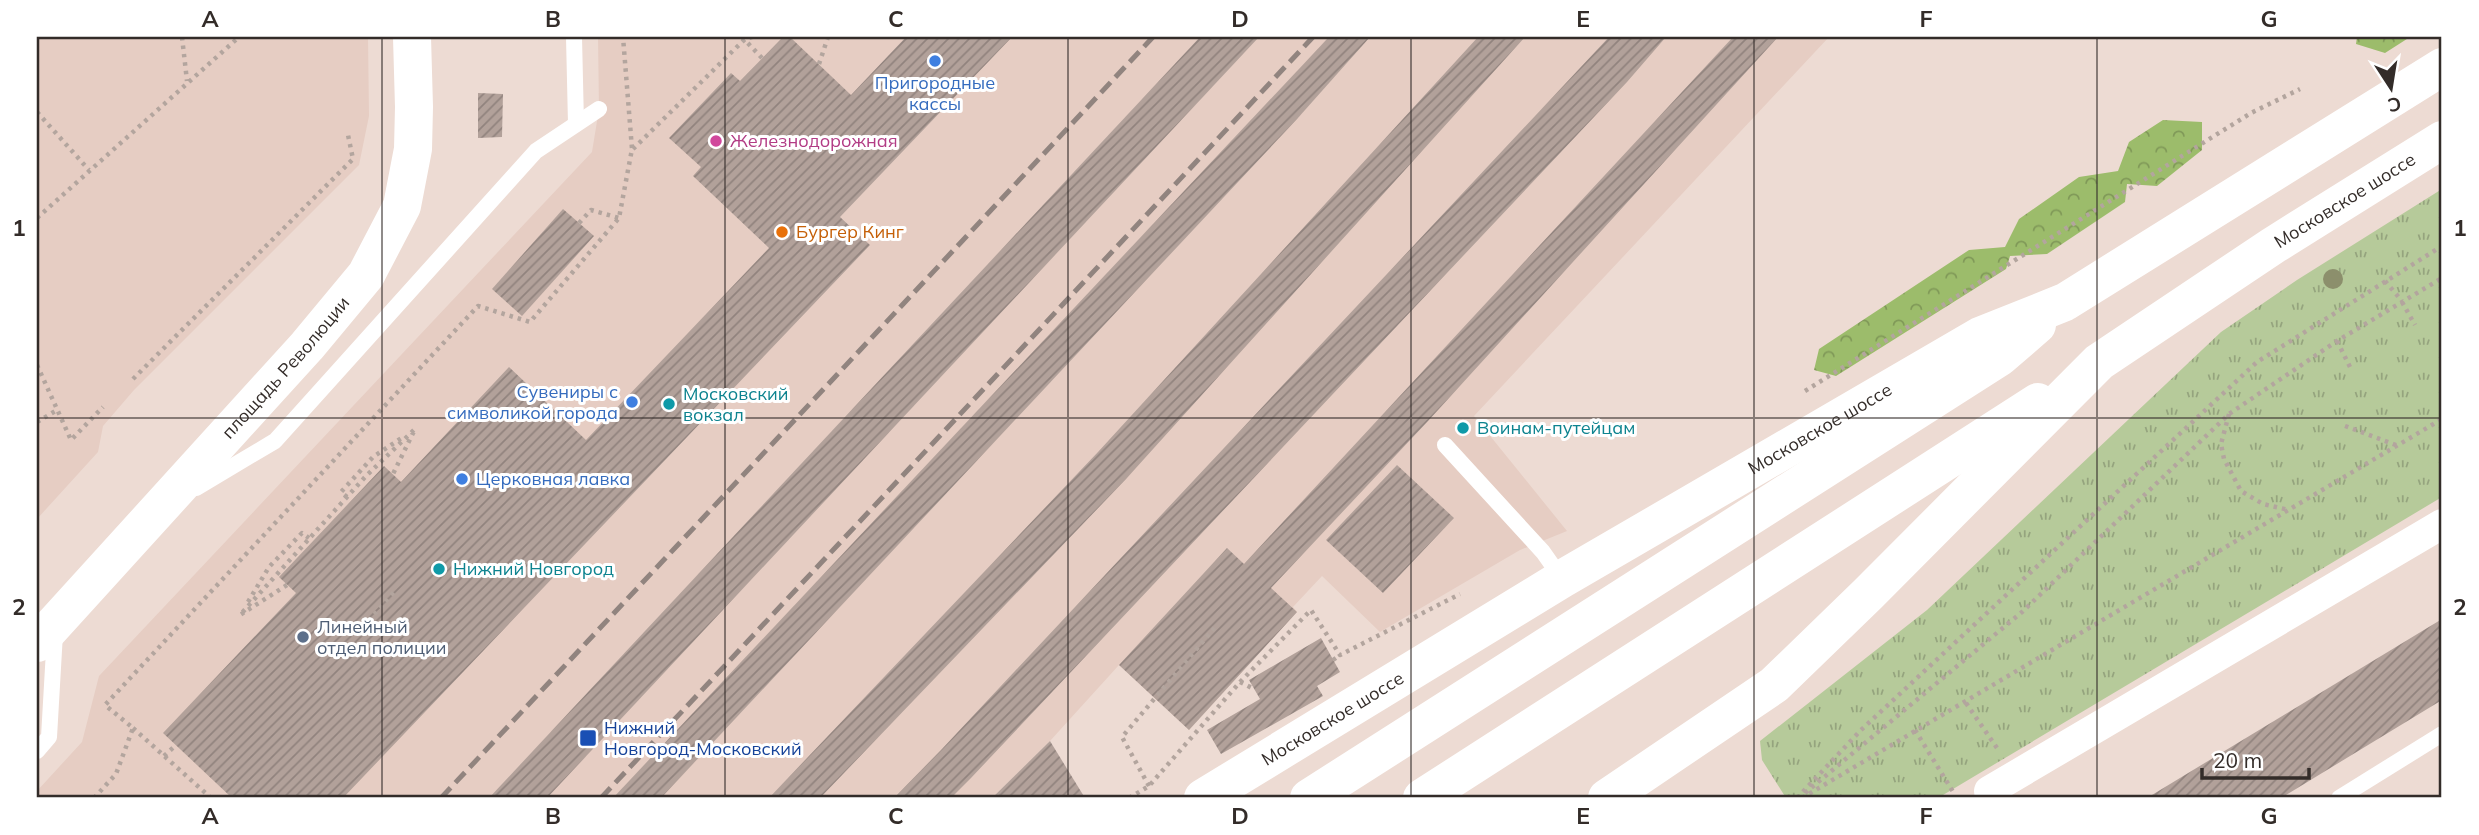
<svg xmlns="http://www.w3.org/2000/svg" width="2479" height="835" font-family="Mulish,sans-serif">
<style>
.built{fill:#e6cdc3}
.grass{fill:url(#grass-tufts)}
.forest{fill:url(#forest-crowns)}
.building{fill:url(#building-hatch)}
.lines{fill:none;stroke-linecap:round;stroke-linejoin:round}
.path{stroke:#b3a59e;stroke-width:4.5;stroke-dasharray:3.5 5;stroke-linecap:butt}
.service{stroke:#fff;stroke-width:16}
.minor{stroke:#fff;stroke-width:30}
.secondary{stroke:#fff;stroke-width:38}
.rail{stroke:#91847f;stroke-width:5;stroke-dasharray:14 7;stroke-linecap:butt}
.tree{fill:#8c8f6c}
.grid{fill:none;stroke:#332c29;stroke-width:2;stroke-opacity:0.55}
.shop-dot{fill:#3f7fe0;stroke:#fff;stroke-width:2.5}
.hotel-dot{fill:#d1479c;stroke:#fff;stroke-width:2.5}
.food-dot{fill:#e8710a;stroke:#fff;stroke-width:2.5}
.culture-dot{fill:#0f9aa8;stroke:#fff;stroke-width:2.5}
.service-dot{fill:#5c6f8a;stroke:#fff;stroke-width:2.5}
.transit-dot{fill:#1a4fb4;stroke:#fff;stroke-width:2.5}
.labels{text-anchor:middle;stroke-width:6;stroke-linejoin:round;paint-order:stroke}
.shop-label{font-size:18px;fill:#366cbe;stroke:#fff}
.hotel-label{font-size:18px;fill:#b23c85;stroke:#fff;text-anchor:start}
.street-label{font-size:18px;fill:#332c29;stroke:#fff}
.food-label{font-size:18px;fill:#c56008;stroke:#fff;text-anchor:start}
.culture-label{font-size:18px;fill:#0d838f;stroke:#fff;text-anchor:start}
.service-label{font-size:18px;fill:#4e5e75;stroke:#fff;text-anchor:start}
.transit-label{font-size:18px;fill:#164399;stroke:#fff;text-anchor:start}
.neatline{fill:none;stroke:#332c29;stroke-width:2.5}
.grid-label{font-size:23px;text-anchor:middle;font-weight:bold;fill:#332c29}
</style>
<defs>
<pattern id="grass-tufts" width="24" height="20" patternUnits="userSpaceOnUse" patternTransform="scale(1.75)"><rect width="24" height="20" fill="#b6ca9a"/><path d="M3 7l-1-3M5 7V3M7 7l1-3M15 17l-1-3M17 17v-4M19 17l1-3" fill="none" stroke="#95a47e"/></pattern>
<pattern id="forest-crowns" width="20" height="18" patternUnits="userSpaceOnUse" patternTransform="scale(1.75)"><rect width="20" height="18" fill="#9cbc6b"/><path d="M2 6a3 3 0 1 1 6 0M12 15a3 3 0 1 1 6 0" fill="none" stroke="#809958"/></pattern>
<pattern id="building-hatch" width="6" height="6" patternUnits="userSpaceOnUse" patternTransform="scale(1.75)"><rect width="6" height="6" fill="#b2a19a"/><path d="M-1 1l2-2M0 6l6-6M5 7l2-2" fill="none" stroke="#91837e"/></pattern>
</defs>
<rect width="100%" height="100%" fill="#eddbd3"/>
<g class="built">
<path d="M37 37H368L369 116 359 165 134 390 103 426 98 452 37 519Z"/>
<path d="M598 37H1829L1474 416 1567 531 1520 550 1380 632 1322 576 1293 607 1297 612 1189 730 1119 665 1050 741 992 798H37V791L82 742 99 676 592 152 599 109Z"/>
</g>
<path class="grass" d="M2442 189V497L1938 798H1786L1762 760 1760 741 1927 610 2221 332 2297 280Z"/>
<g class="forest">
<path d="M2357 37H2410L2385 53 2356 44Z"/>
<path d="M2163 120 2202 122V150L2157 186 2127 184 2125 202 2047 254 2010 256 2006 269 1836 376 1814 370 1819 349 1969 250 2005 247 2019 219 2079 177 2118 171 2129 142Z"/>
</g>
<g class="building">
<path d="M783 37H790L851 95 906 37H1012L840 217 870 245 343 798H232L163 733 296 593 279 577 384 466 401 482 509 367 586 440 769 248 693 176 701 167 669 138 731 73 740 81Z"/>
<path d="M1200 37H1259L547 798H489Z"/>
<path d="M1329 37H1370L1297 119 661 798H613Z"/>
<path d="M1478 37H1525L1126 479 820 798H769L1098 452Z"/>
<path d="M1609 37H1666L1627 82 971 778 951 798H894L942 749Z"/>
<path d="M1733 37H1778L1428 421 1271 588 1297 612 1189 730 1119 665 1227 548 1244 564Z"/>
<path d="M478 93 503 94 502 137 478 138Z"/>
<path d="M563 209 594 236 522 316 492 289Z"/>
<path d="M1397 465 1454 518 1383 593 1326 540Z"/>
<path d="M2442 619V700L2281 798H2147Z"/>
<path d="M1321 638 1340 672 1317 686 1323 696 1221 754 1207 730 1260 699 1249 680Z"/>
<path d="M1050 741 1085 798H992Z"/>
</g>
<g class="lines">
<g class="path">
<path d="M182 37 187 81"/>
<path d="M742 37 762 58"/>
<path d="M819 64 828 37"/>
<path d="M37 112 89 170"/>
<path d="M633 149 745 39 752 37"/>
<path d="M37 218 239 37"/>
<path d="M579 223 591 210 619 218"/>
<path d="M2385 281 2402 301"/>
<path d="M2402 302 2415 325"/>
<path d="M2337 341 2350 367"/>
<path d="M37 365 71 440 103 407"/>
<path d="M133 379 353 159 348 135"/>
<path d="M1805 391 2251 113 2300 89"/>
<path d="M2229 414 2221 444 2224 459 2241 491 2263 504 2289 510"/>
<path d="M37 422 57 410"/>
<path d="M2345 426 2396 445"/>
<path d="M347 497 341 492 373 457 403 437"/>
<path d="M287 585 240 615 366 476 415 429 393 474"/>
<path d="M248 602 269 567 302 533 309 538"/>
<path d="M363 627 394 592"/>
<path d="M1333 660 1340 655"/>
<path d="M1240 682 1254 689"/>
<path d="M1966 703 1997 748"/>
<path d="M133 728 211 798"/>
<path d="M1915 730 1955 795"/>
<path d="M164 756 176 745"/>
<path d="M1149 786 1122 737 1216 626"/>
<path d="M1805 793 2022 612 2229 414 2337 341 2442 278"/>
<path d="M94 798 116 774 133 728 105 705 478 306 530 322 619 218 632 149 623 37"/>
<path d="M1129 798 1149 786 1240 682 1311 610 1340 655 1460 594"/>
<path d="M1797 798 1861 730 2257 362 2442 246"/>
<path d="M1802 798 2442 419"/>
</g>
<g class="service">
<path d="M574 37 576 124"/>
<path d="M1445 445 1543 552 1562 579"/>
<path d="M196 488 275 441 536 151 599 109"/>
<path d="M37 751 49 737 55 633"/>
<path d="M2339 798 2442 734"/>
</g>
<path class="minor" d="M1993 798 1989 791 2442 524"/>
<g class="secondary">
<path id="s1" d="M37 643 307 346 366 275 402 206 413 149 414 107 412 37"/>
<path id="s2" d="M1203 798 1562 579 1980 336 2065 302 2442 67"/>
<path d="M1309 798 2000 357 2037 325"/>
<path d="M1422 798 2038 402"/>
<path id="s3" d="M1607 798 1774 685 1868 594 2099 362 2274 245 2442 140"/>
</g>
<g class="rail">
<path d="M441 798 1153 37"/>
<path d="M601 798 1313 37"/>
</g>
</g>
<circle class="tree" cx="2333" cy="279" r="10"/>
<path class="grid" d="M382 37V798M725 37V798M1068 37V798M1411 37V798M1754 37V798M2097 37V798M37 418H2442"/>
<g class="shop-dot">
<circle cx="935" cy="61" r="7"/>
<circle cx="632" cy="402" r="7"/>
<circle cx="462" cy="479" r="7"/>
</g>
<circle class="hotel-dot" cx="716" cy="141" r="7"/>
<circle class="food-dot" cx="782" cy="232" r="7"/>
<g class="culture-dot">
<circle cx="669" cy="404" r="7"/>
<circle cx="1463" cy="428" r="7"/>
<circle cx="439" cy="569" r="7"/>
</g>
<circle class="service-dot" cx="303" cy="637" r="7"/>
<rect class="transit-dot" x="579" y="729" width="18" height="18" rx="3.5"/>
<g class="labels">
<g class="shop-label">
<text x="935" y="89">Пригородные<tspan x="935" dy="21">кассы</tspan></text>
<text x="618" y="398" text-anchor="end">Сувениры с<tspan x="618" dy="21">символикой города</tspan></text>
<text x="476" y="485" text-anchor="start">Церковная лавка</text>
</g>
<g class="hotel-label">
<text x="730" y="147">Железнодорожная</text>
</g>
<g class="street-label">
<text dy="6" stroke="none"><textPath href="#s3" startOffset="954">Московское шоссе</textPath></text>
<text dy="6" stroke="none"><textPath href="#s1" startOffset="371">площадь Революции</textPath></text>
<text dy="6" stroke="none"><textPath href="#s2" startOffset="719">Московское шоссе</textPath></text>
<text dy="6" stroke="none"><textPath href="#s2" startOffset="152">Московское шоссе</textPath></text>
</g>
<g class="food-label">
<text x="796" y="238">Бургер Кинг</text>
</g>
<g class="culture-label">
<text x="683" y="400">Московский<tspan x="683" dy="21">вокзал</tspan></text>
<text x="1477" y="434">Воинам-путейцам</text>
<text x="453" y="575">Нижний Новгород</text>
</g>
<g class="service-label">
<text x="317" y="633">Линейный<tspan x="317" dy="21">отдел полиции</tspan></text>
</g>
<g class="transit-label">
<text x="604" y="734">Нижний<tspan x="604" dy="21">Новгород-Московский</tspan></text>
</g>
</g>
<rect width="2479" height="835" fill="none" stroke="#ffffff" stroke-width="77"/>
<g transform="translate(2391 88) rotate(168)" stroke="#ffffff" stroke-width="5" paint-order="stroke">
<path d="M0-5L12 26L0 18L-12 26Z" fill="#332c29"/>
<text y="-10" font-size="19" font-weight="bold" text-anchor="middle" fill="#332c29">С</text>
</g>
<path d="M2202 768v10h107v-10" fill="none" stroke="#332c29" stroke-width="3.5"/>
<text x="2213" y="768" font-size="21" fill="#332c29" stroke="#ffffff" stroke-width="5" paint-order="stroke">20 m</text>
<rect x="38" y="38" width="2402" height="758" class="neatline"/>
<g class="grid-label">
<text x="210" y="27">A</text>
<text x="553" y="27">B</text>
<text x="896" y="27">C</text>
<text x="1240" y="27">D</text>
<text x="1583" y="27">E</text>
<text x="1926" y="27">F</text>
<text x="2269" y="27">G</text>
<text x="19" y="236">1</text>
<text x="2460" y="236">1</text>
<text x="19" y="615">2</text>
<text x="2460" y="615">2</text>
<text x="210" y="824">A</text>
<text x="553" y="824">B</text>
<text x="896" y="824">C</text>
<text x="1240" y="824">D</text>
<text x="1583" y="824">E</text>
<text x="1926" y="824">F</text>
<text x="2269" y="824">G</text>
</g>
</svg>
